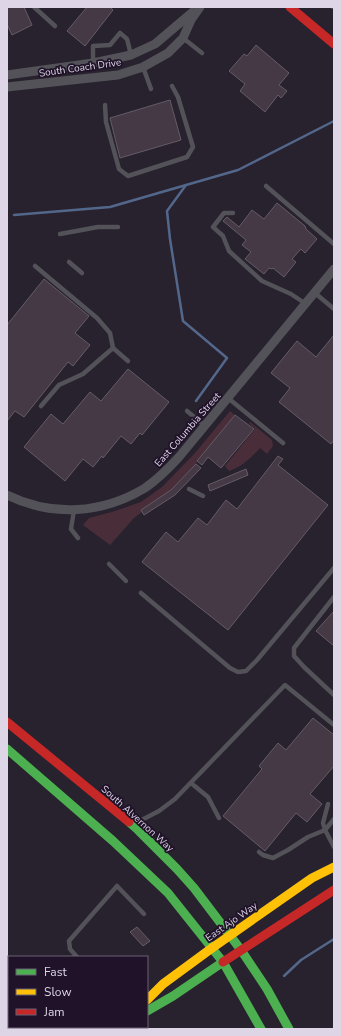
<svg xmlns="http://www.w3.org/2000/svg" width="341" height="1036" font-family="'Nunito Sans',sans-serif">
<style>
.green{fill:#492e39}
.lines{fill:none;stroke-linecap:round;stroke-linejoin:round}
.stream{stroke:#53678b;stroke-width:2.5}
.building{fill:#443945;stroke:#645c66}
.lane{stroke:#535258;stroke-width:4.5}
.street{stroke:#535258;stroke-width:9}
.fast{stroke:#4caf50;stroke-width:9}
.slow{stroke:#ffc107;stroke-width:9}
.jam{stroke:#c62828;stroke-width:9}
.labels{text-anchor:middle;stroke-width:3.5;stroke-linejoin:round;paint-order:stroke}
.street-label{font-size:10px;fill:#ded6e7;stroke:#1f1229}
</style>
<rect width="100%" height="100%" fill="#28212e"/>
<g class="green">
<path d="M230 411 235 415 197 461 196 464 170 491 141 510 142 512 134 518 110 545 83 525 89 518 112 512 141 502 162 487 195 453Z"/>
<path d="M250 422 272 440 273 446 267 454 260 448C251 458 242 467 229 471L225 466 255 429 249 423Z"/>
</g>
<g class="lines">
<g class="stream">
<path d="M186 185 167 211 170 239 183 321 227 358 196 401"/>
<path d="M14 215 110 207 238 170 334 121"/>
<path d="M284 976 301 960 334 939"/>
</g>
</g>
<g class="building">
<path d="M7 7H24L32 25 12 35 7 24Z"/>
<path d="M87 7H110L113 10 85 46 67 31Z"/>
<path d="M256 45 289 73 279 85 287 91 281 98 278 95 265 112 240 91 245 84 229 71 244 54 247 56Z"/>
<path d="M170 100 181 140 120 158 110 118Z"/>
<path d="M277 203 305 226 306 229 317 239 305 253 301 249 292 259 296 262 284 277 273 268 272 269 269 268 264 274 245 259 251 252 242 245 246 240 223 221 227 217 239 227 252 210 264 219Z"/>
<path d="M44 279 89 316 75 333 90 345 73 366 68 362 24 417 15 411 7 421V325Z"/>
<path d="M334 335V440L331 444 279 402 290 388 271 373 297 341 316 357Z"/>
<path d="M128 369 169 402 142 435 140 433 131 444 121 436 103 458 102 456 93 467 83 459 65 481 24 447 51 414 63 424 90 392 101 401Z"/>
<path d="M235 415 254 429 221 468 208 457 202 465 197 461Z"/>
<path d="M278 456 283 459 278 465 328 505 228 630 142 562 166 532 178 542 198 518 207 525 226 500 237 509Z"/>
<path d="M196 464 201 468 175 495 144 515 141 510 171 490Z"/>
<path d="M246 469 248 475 210 491 208 485Z"/>
<path d="M334 611V646L316 631Z"/>
<path d="M313 718 334 735V766L310 794 322 804 307 822 296 813 265 851 223 816 262 769 259 766 278 743 286 750Z"/>
<path d="M137 927 150 941 143 946 130 932Z"/>
</g>
<g class="lines">
<g class="lane">
<path d="M34 7 55 26"/>
<path d="M333 7H334"/>
<path d="M183 38 202 53"/>
<path d="M93 63V46L110 45 120 33 127 39 131 55"/>
<path d="M143 67 151 89"/>
<path d="M105 105 106 122 119 169 128 176 187 157 193 147 178 97 172 86"/>
<path d="M266 186 334 244"/>
<path d="M233 213H224L213 227 223 236 229 251 262 281 291 294 306 304"/>
<path d="M60 234 98 227H118"/>
<path d="M69 262 82 273"/>
<path d="M35 266 97 318 110 333 113 348 83 374 59 385 41 406"/>
<path d="M315 293 334 309"/>
<path d="M113 348 128 361"/>
<path d="M228 398 283 443"/>
<path d="M187 411 205 426"/>
<path d="M189 489 203 496"/>
<path d="M74 510 71 529 78 538"/>
<path d="M109 564 126 581"/>
<path d="M141 593 230 668 238 672 246 671 257 660 334 568"/>
<path d="M334 597 294 648V656L304 667 334 695"/>
<path d="M191 783 208 797 219 818"/>
<path d="M328 804 323 823 325 830 334 847"/>
<path d="M134 824 159 811 175 799 285 685 334 725"/>
<path d="M259 852 263 855 273 858 288 850 308 837 325 830 334 819"/>
<path d="M77 957 70 949 69 941 117 886 144 914"/>
</g>
<g class="street">
<path d="M7 75 93 63 131 55 155 44 194 11"/>
<path d="M7 87 118 75 143 67 168 53 183 38 191 20 200 7"/>
<path d="M7 495C52 517 102 514 145 488 158 479 169 468 179 457L334 269"/>
</g>
<g class="fast">
<path d="M7 749 113 841 168 893 223 962 261 1029"/>
<path d="M129 822 138 830 177 869 194 888 241 950 267 989 289 1029"/>
<path d="M147 1011 173 996 223 962"/>
<path d="M123 1029 125 1027"/>
</g>
<g class="slow">
<path d="M212 948 312 878 334 867"/>
<path d="M147 1000 163 984 212 948"/>
</g>
<g class="jam">
<path d="M290 7 334 44"/>
<path d="M7 722 129 822"/>
<path d="M223 962 334 890"/>
</g>
</g>
<g class="labels">
<g class="street-label">
<text transform="translate(80 67) rotate(-8)" y="4">South Coach Drive</text>
<text transform="translate(187 429) rotate(-49)" y="4">East Columbia Street</text>
<text transform="translate(138 818) rotate(42)" y="4">South Alvernon Way</text>
<text transform="translate(231 921) rotate(-35)" y="4">East Ajo Way</text>
</g>
</g>
<rect width="341" height="1036" fill="none" stroke="#ded6e7" stroke-width="16"/>
<rect x="8" y="956" width="140" height="72" fill="#1f1229" stroke="#6b6075"/>
<rect x="16" y="969" width="20" height="6" fill="#4caf50" stroke="#6b6075"/>
<text x="44" y="976" font-size="12" fill="#ded6e7">Fast</text>
<rect x="16" y="989" width="20" height="6" fill="#ffc107" stroke="#6b6075"/>
<text x="44" y="996" font-size="12" fill="#ded6e7">Slow</text>
<rect x="16" y="1009" width="20" height="6" fill="#c62828" stroke="#6b6075"/>
<text x="44" y="1016" font-size="12" fill="#ded6e7">Jam</text>
</svg>
